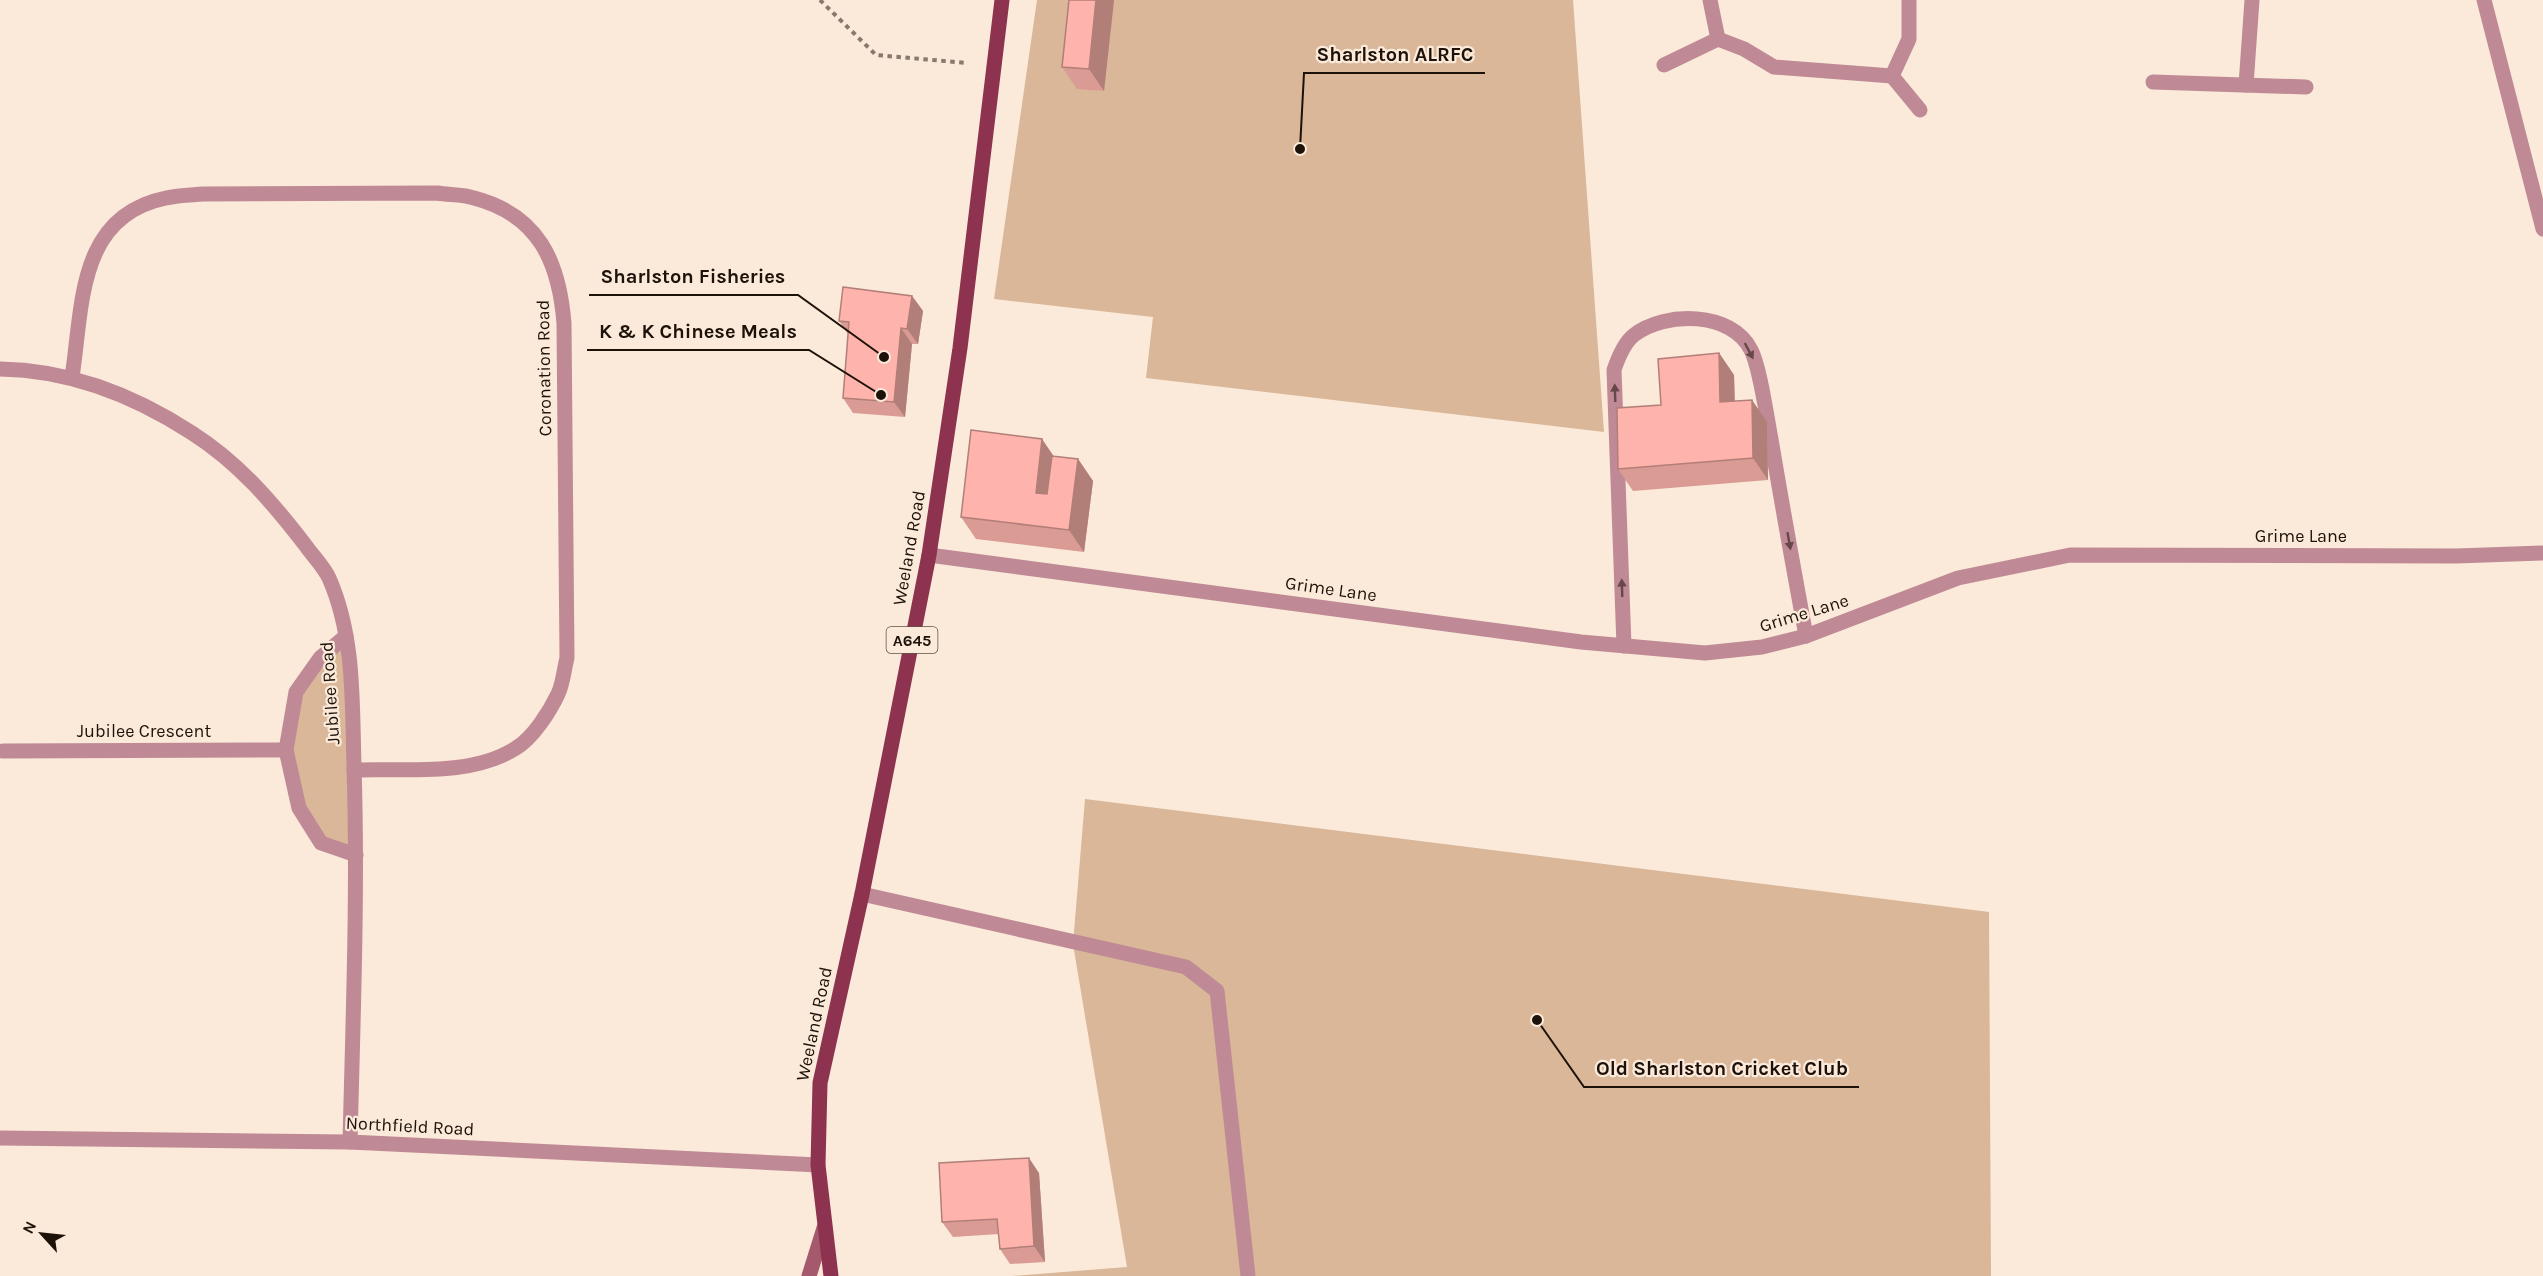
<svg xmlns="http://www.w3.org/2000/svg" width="2543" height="1276" font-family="Karla,sans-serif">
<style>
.green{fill:#d9b798}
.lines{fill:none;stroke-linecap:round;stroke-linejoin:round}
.path{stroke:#87796d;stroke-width:4;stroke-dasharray:4.5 4.5;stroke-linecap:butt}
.lane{stroke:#bf8a95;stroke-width:15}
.street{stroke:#bf8a95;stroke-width:15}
.secondary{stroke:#a4596c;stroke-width:15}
.primary{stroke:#8e334f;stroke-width:15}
.wall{fill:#da9b94}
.shaded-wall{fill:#b27e78}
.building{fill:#feb4ac;stroke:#b27e78;stroke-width:1.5}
.oneway{fill:#664848}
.labels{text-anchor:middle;stroke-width:4.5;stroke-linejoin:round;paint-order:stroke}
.shield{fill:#fbe9d9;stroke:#605247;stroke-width:1.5}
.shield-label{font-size:16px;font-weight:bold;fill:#1d1209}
.street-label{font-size:18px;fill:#1d1209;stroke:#fbe9d9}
.leader{fill:none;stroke:#1d1209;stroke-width:2}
.callout-dot{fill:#1d1209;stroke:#fbe9d9;stroke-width:2}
.callout-label{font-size:20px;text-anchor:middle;font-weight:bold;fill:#1d1209;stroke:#fbe9d9;stroke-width:4.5;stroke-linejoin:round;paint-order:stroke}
</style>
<rect width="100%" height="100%" fill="#fbe9d9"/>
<g class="green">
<path d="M1037 0H1573L1604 432 1146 378 1153 317 994 299Z"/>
<path d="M346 636 356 855 321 843 299 808 286 750 296 692Z"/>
<path d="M1085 799 1989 912 1991 1276H1012L1127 1267 1073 944Z"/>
</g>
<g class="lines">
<path class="path" d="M820 0 876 55 967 63"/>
<g class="lane">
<path d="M1624 646 1614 370C1618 358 1624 343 1634 335 1665 311 1732 311 1751 350 1760 367 1767 419 1771 439 1782 505 1794 571 1806 636"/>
<path d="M862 894 1186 967 1217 991 1248 1276"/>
</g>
<g class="street">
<path d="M1710 0 1718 39"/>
<path d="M1909 0V39L1892 76 1920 110"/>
<path d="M2484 0 2543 229"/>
<path d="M1664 65 1718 39 1744 49 1774 67 1892 76"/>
<path d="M2153 82 2306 87"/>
<path d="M2246 85 2252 0"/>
<path d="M0 369C69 370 135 396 192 433 239 463 273 503 306 546 313 556 324 567 329 578 355 637 352 703 354 766 358 891 353 1017 350 1142"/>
<path d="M72 377C83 306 77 216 166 198 178 195 191 195 203 194L437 193C449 195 463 194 474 198 539 215 559 262 564 323L567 658C564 669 563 684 558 694 550 711 533 738 516 748 471 777 406 768 354 770"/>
<path d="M929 555 1581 642 1705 653 1762 647 1806 636 1958 578 2070 555 2456 556 2543 553"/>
<path d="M346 636 320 658 296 692 286 750 299 808 321 843 356 855"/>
<path d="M3 751 286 750"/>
<path d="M0 1138 350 1142 818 1165"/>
</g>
<path class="secondary" d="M809 1276 824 1228"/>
<path class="primary" d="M831 1276 818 1165 820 1083 862 894 929 555 960 348 1002 0"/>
</g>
<g class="wall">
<path d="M1069 0H1114L1104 91 1077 89 1062 67Z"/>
<path d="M912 296 923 311 918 344H912L905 417 853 413 843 398 848 334 839 321Z"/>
<path d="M1719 353 1734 375 1735 401 1767 422 1768 480 1633 491 1618 469 1661 405Z"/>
<path d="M1054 456 1078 459 1093 481 1084 552 976 539 961 517Z"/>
<path d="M1039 1173 1045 1262 1010 1264 1000 1249 999 1234 953 1237 942 1222Z"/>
</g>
<g class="shaded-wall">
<path d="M1096 0H1114L1104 91 1089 69Z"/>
<path d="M912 296 923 311 918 344 907 329Z"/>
<path d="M901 328 912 344 905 417 894 402Z"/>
<path d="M1719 353 1734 375 1735 424 1720 402Z"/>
<path d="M1752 400 1767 422 1768 480 1753 458Z"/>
<path d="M1042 439 1057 461 1051 515 1036 493Z"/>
<path d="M1078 459 1093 481 1084 552 1069 530Z"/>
<path d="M1029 1158 1039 1173 1045 1262 1034 1246Z"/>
</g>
<g class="building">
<path d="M1069 0H1096L1089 69 1062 67Z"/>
<path d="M843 287 912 296 907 329 901 328 894 402 843 398 849 322 839 321Z"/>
<path d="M1719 353 1720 402 1752 400 1753 458 1618 469 1617 408 1661 405 1658 359Z"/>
<path d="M971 430 1042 439 1036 493 1047 494 1052 456 1078 459 1069 530 961 517Z"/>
<path d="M1029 1158 1034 1246 1000 1249 997 1219 942 1222 939 1163Z"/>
</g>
<defs><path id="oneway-solid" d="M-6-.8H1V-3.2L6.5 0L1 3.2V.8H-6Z" transform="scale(1.5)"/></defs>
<g class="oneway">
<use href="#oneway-solid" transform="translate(1749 351) rotate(62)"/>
<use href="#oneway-solid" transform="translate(1615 393) rotate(-92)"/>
<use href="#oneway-solid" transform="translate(1789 541) rotate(80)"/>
<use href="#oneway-solid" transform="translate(1622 588) rotate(-92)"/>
</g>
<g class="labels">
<rect class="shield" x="886.5" y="627" width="51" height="26" rx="4.5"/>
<g class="shield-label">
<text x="912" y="646">A645</text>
</g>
<g class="street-label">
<text transform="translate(544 368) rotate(-91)" y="6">Coronation Road</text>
<text x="2301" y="542">Grime Lane</text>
<text transform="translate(909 548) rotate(-80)" y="6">Weeland Road</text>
<text transform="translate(1331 589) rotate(8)" y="6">Grime Lane</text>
<text transform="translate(1804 613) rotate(-17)" y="6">Grime Lane</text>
<text transform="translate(330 693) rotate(-94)" y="6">Jubilee Road</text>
<text x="144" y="737">Jubilee Crescent</text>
<text transform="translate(814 1024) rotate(-78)" y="6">Weeland Road</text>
<text transform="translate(410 1126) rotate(3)" y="6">Northfield Road</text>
</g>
</g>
<path class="leader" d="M1300 149L1304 73H1485M884 357L798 295H589M881 395L809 350H587M1537 1020L1584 1087H1859"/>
<g class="callout-dot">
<circle cx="1300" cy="149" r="6"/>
<circle cx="884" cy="357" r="6"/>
<circle cx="881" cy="395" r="6"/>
<circle cx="1537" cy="1020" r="6"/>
</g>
<g class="callout-label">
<text x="1395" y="61">Sharlston ALRFC</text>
<text x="693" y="283">Sharlston Fisheries</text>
<text x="698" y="338">K &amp; K Chinese Meals</text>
<text x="1722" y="1075">Old Sharlston Cricket Club</text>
</g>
<g transform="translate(42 1234) rotate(297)" stroke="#fbe9d9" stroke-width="4.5" paint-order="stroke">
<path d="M0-4.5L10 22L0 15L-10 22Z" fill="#1d1209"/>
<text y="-9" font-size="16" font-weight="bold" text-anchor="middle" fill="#1d1209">N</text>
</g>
</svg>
